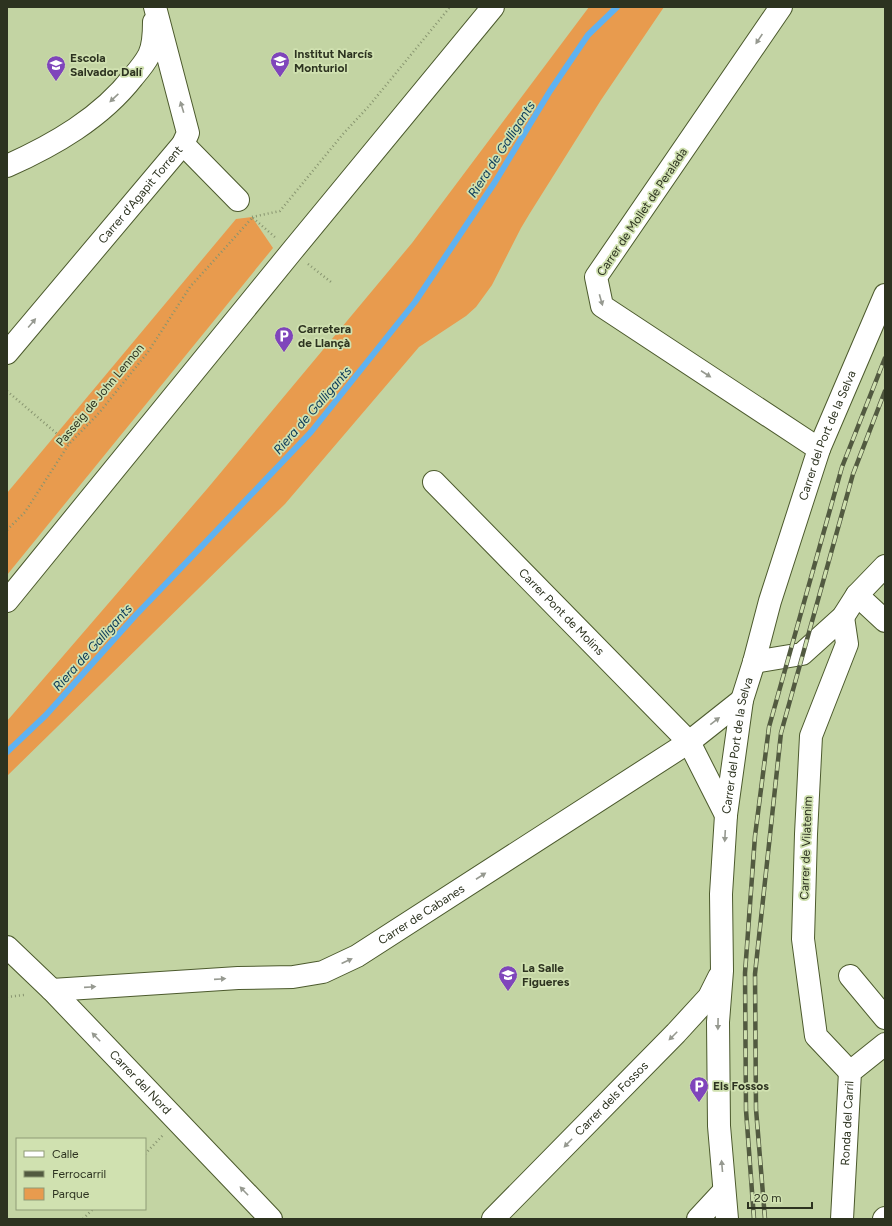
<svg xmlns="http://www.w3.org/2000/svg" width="892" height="1226" font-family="Figtree,sans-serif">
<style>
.green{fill:#e89b4e}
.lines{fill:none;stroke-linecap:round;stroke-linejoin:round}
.stream{stroke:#5fb2f1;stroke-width:6}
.minor-casing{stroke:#4c5a2d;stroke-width:24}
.path{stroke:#87946f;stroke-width:2.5;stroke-dasharray:1 3;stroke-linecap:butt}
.minor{stroke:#fff;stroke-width:22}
.rail-casing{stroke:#525a40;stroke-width:4.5}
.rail{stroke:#d0e1b0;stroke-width:3;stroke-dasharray:9;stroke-linecap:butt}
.oneway{fill:#969990}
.labels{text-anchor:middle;stroke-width:3.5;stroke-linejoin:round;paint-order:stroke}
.poi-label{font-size:12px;font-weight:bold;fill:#2d3320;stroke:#d0e1b0;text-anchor:start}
.street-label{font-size:12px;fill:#2d3320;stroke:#d0e1b0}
.water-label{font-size:13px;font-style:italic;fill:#0a3958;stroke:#d0e1b0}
</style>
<rect width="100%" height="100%" fill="#c3d4a3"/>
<g class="green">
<path d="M589 7H664L601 100 530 213 521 228 492 285 476 307 466 316 419 347 285 504 7 776V721L207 489 412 243Z"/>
<path d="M252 217 273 248 7 575V493L236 219Z"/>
</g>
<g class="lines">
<path class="stream" d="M7 752 46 715 135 616 311 432 415 302 495 182 550 91 588 35 617 7"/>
<g class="minor-casing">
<g id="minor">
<path d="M781 7 596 277 602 306 819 449"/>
<path d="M183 144 238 200"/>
<path d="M7 166C54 145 101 118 133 77 139 70 145 63 149 55 154 45 154 32 154 22"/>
<path id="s1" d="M7 353 183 144 188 133 155 7"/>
<path id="s2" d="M434 482 689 742 726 815"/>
<path d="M857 595 885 621"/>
<path d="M7 601 292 251 493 7"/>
<path d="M843 617 847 644 811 736 806 834 803 939 816 1036 850 1072"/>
<path d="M754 662 802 654 843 617 857 595 885 566"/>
<path id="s3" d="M7 947 52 990 271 1219"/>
<path d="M850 976 885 1018"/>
<path id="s4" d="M52 990 238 978 293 977 323 972 357 956 689 742 742 700"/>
<path id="s5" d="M493 1219 676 1033 709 997 719 977"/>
<path d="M698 1219 724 1191"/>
<path id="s6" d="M727 1219 719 1126 718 1022 722 971 721 894 726 815 742 700 754 662 770 601 819 449 885 295"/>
<path id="s7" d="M842 1219 850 1072 885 1044"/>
<path d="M884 1219 885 1218"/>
</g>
</g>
<g class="path">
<path d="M252 217 280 211 343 134 369 106 450 7"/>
<path d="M253 218 276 238"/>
<path d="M308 264 331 282"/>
<path d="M7 391 69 444"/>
<path d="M7 530 25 512 69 444 99 413 148 352 190 287 252 218"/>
<path d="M7 997 24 995"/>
<path d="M145 1154 163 1135"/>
<path d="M83 1219 93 1209"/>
</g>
<use href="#minor" class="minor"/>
<g class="rail-casing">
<g id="rail">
<path d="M754 1219 746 1110 745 973 755 836 769 727 842 467 885 358"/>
<path d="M765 1219 756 1109 755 974 781 733 853 474 885 391"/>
</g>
</g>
<use href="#rail" class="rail"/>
</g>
<defs><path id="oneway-solid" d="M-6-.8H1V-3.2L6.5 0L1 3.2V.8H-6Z"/></defs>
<g class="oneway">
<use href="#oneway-solid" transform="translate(759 39) rotate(124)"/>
<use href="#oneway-solid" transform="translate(114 98) rotate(137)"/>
<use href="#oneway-solid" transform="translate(182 107) rotate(-107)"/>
<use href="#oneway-solid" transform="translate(601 300) rotate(74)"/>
<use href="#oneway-solid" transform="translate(32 323) rotate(-50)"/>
<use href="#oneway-solid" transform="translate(706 374) rotate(33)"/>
<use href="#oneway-solid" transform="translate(715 721) rotate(-38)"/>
<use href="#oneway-solid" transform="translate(725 836) rotate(93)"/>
<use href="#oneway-solid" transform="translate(481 876) rotate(-33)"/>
<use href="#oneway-solid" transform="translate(347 961) rotate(-25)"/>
<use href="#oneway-solid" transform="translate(220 979) rotate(-4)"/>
<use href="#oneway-solid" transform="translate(90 987) rotate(-4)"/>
<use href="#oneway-solid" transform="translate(718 1024) rotate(91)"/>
<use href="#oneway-solid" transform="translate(673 1036) rotate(135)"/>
<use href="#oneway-solid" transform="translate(96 1037) rotate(-134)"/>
<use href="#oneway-solid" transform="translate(568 1143) rotate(134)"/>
<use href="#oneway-solid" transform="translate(722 1166) rotate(-95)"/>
<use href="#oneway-solid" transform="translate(244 1191) rotate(-134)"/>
</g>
<defs>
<g id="school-pin" transform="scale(1)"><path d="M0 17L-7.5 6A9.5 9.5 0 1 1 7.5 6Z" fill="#7f45bb" stroke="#d0e1b0"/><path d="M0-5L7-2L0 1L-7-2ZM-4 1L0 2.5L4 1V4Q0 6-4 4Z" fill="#fff"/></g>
<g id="parking-pin" transform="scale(1)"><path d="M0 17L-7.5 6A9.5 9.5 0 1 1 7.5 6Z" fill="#7f45bb" stroke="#d0e1b0"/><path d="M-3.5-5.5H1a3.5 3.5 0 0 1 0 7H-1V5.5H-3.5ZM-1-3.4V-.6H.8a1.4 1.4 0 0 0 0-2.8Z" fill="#fff"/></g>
</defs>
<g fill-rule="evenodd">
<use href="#school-pin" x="280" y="61"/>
<use href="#school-pin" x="56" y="65"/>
<use href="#parking-pin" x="284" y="336"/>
<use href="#school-pin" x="508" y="975"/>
<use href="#parking-pin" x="699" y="1086"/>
</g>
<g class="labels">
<g class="poi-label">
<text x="294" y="58">Institut Narcís<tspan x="294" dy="14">Monturiol</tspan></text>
<text x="70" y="62">Escola<tspan x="70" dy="14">Salvador Dalí</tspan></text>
<text x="298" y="333">Carretera<tspan x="298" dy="14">de Llançà</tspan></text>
<text x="522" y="972">La Salle<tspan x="522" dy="14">Figueres</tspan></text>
<text x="713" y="1090">Els Fossos</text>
</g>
<g class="street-label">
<text dy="4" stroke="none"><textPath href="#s1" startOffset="207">Carrer d'Agapit Torrent</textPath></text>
<text transform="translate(642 212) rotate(-56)" y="4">Carrer de Mollet de Peralada</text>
<text transform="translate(100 395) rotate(-50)" y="4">Passeig de John Lennon</text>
<text dy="4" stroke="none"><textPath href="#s6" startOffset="799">Carrer del Port de la Selva</textPath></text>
<text dy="4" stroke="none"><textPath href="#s2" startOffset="182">Carrer Pont de Molins</textPath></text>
<text dy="4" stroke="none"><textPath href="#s6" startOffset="475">Carrer del Port de la Selva</textPath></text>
<text transform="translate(806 848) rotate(-88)" y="4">Carrer de Vilatenim</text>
<text dy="4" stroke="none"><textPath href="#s4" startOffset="386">Carrer de Cabanes</textPath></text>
<text dy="4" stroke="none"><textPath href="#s3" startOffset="190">Carrer del Nord</textPath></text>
<text dy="4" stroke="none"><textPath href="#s5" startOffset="169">Carrer dels Fossos</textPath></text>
<text dy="4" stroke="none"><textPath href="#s7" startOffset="96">Ronda del Carril</textPath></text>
</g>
<g class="water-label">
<text transform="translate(501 149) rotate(-57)" y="5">Riera de Galligants</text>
<text transform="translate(312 410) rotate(-49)" y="5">Riera de Galligants</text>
<text transform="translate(92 647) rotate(-48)" y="5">Riera de Galligants</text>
</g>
</g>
<rect width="892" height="1226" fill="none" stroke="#2d3320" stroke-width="16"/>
<rect x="16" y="1138" width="130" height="72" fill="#d0e1b0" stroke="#8f9b76"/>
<rect x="24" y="1151" width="20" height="6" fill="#ffffff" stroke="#8f9b76"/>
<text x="52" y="1158" font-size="12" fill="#2d3320">Calle</text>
<rect x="24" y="1171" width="20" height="6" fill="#525a40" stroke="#8f9b76"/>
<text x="52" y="1178" font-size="12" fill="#2d3320">Ferrocarril</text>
<rect x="24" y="1188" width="20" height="12" fill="#e89b4e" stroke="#8f9b76"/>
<text x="52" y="1198" font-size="12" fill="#2d3320">Parque</text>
<path d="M748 1202v6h64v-6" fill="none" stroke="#2d3320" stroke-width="2"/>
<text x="754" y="1202" font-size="12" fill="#2d3320" stroke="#d0e1b0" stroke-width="3" paint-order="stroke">20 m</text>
</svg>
